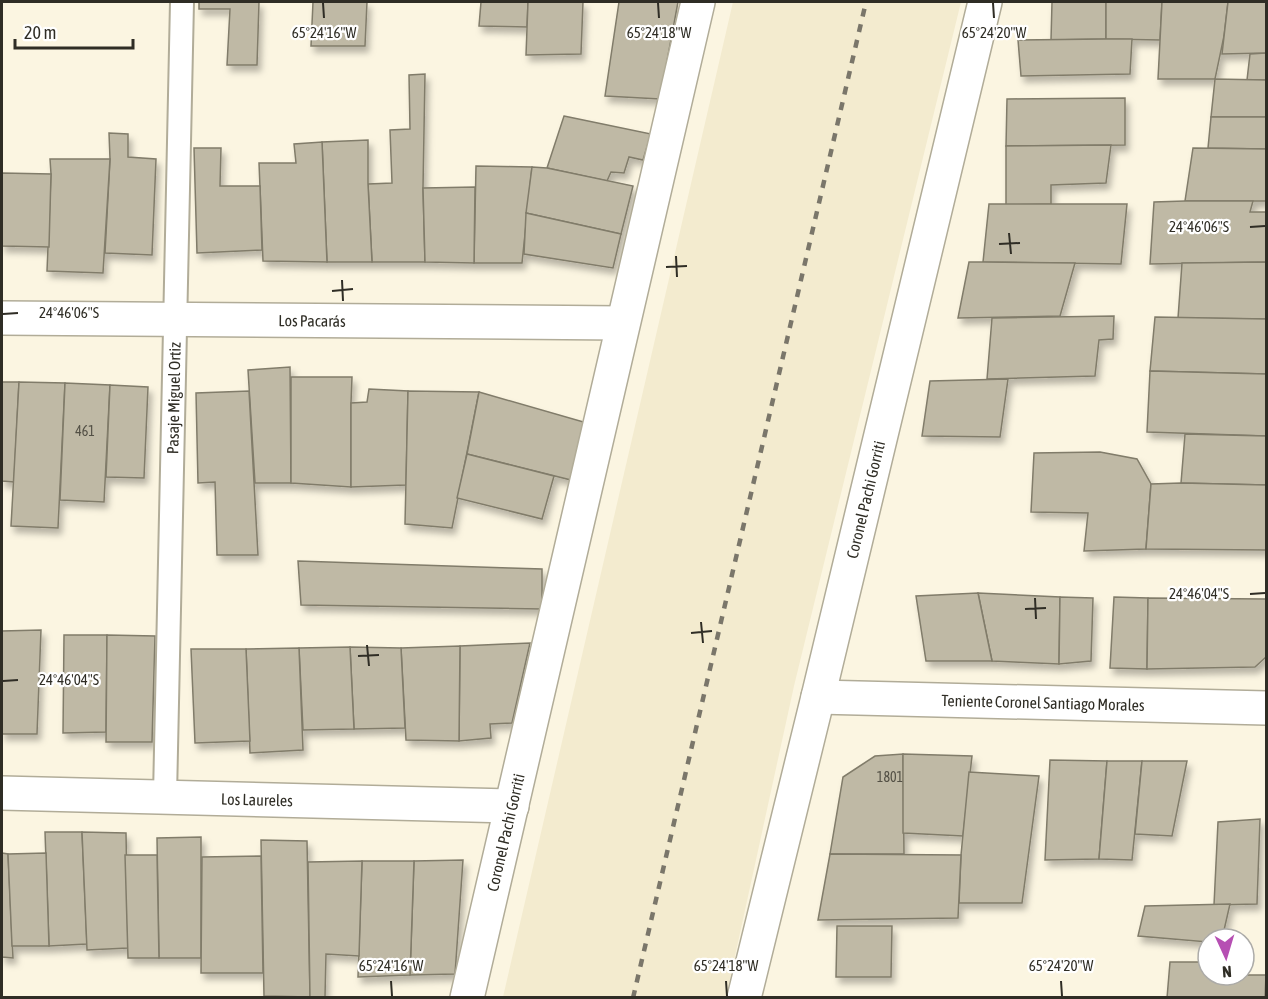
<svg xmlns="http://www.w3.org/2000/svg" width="1268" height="999" font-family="'Asap Condensed',sans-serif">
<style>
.built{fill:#f3ebcf}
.building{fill:#bfb9a5;stroke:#817c6a;stroke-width:1.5;filter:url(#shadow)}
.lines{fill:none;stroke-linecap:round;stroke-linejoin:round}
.lane-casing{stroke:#b1ac98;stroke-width:26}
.street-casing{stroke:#b1ac98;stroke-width:36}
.lane{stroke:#fff;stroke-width:22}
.street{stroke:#fff;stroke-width:33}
.rail{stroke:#7a766a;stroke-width:4.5;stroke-dasharray:8 8;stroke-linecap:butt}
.ticks{fill:none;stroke:#2f2d25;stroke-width:2}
.labels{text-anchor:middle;stroke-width:4.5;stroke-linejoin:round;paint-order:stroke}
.number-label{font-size:14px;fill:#535045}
.street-label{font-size:16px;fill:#2f2d25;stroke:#fff}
.ticks-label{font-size:15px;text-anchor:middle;fill:#2f2d25;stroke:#fff;stroke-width:4.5;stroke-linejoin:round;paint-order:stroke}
</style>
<defs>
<filter id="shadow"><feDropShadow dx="3.5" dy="6" stdDeviation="3" flood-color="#0004"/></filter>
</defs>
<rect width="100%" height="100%" fill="#fbf5e1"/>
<path class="built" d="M733 2H961L794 686 726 997H503Z"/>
<g class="building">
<path d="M199 2H259L257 65H227L230 9H199Z"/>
<path d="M313 2H367L365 46H311Z"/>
<path d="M481 2H528L527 27 479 26Z"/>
<path d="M528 2H583L581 54 526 55Z"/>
<path d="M619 2H678L660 99 605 96Z"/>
<path d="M1052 2H1106V39L1051 40Z"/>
<path d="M1106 2H1162L1160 40 1106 39Z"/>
<path d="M1162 2H1228L1224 36 1215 79H1158Z"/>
<path d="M1228 2H1266V53L1222 54Z"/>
<path d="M1106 39H1132L1130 74 1021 76 1018 40Z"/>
<path d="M1266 53V80H1247L1250 54Z"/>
<path d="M425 74 423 188 425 262H372L368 184 392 183 390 130 410 129 409 75Z"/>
<path d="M1215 79 1266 80V117H1211Z"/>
<path d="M1125 98V145L1006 146 1007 99Z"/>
<path d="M564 116 651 134 643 160 629 157 624 173 611 172 607 181 547 168Z"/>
<path d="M1211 117H1266V149L1208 148Z"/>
<path d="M109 133 128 134V157L156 159 152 255 105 253 110 159Z"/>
<path d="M368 140V184L372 262H327L322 142Z"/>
<path d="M322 142 327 262 263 261 259 163H296L294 144Z"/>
<path d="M1111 145 1106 183 1051 185V204L1006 205V146Z"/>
<path d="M194 148H221L220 186H260L262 250 197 253Z"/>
<path d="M1193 148 1266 149V201H1185Z"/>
<path d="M50 159H110L103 273 47 271 51 174Z"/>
<path d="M476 166 532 167 522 263H474Z"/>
<path d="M532 167 547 168 633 186 621 234 526 213Z"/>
<path d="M2 173 51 174 49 247 2 246Z"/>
<path d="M475 187 474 263 425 262 423 188Z"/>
<path d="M1185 201H1253L1250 212H1266V262L1150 264 1154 202Z"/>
<path d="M989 204H1127L1121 264 983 262Z"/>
<path d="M526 213 621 234 613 268 524 254Z"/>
<path d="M969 262H983L1075 263 1060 316 958 318Z"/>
<path d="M1266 262V319L1178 318 1182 263Z"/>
<path d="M1114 316 1113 339 1099 340 1095 376 987 379 992 318Z"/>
<path d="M1155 317 1266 319V374L1150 371Z"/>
<path d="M290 367 291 483H255L248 370Z"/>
<path d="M1150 371 1266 374V436L1147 432Z"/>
<path d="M291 377H352L351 403V487L291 483Z"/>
<path d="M1008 379 1000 437 922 436 930 381Z"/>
<path d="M2 382H19L14 482 2 481Z"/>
<path d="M19 382 65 383 58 528 11 526Z"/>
<path d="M65 383 110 385 104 502 60 500Z"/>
<path d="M110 385 148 387 144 478 106 477Z"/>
<path d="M369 389 408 391 406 485 351 487V403L367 402Z"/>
<path d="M249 391 258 555H217L215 482 198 483 196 393Z"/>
<path d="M408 391 479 392 452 528 405 524Z"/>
<path d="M479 392 587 423 571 480 467 454Z"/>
<path d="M1185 434 1266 436V485L1181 483Z"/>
<path d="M1100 452 1137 459 1151 484 1146 549 1084 551 1088 513 1031 512 1034 453Z"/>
<path d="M467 454 554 476 542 519 457 498Z"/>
<path d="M1181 483 1266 485V550L1146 549 1151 484Z"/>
<path d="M298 561 542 569V609L301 605Z"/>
<path d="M978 593 1060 597 1059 664 992 661Z"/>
<path d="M978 593 992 661H926L916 596Z"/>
<path d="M1060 597 1093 598 1091 661 1059 664Z"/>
<path d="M1114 597 1148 598 1147 669 1110 668Z"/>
<path d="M1148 598 1266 599V657L1255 667 1147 669Z"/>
<path d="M41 630 37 734H2V631Z"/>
<path d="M64 635H107L106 732 63 733Z"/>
<path d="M107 635 155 636 152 742H106Z"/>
<path d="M530 643 512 723 490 724 491 738 459 741 460 646Z"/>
<path d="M460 646 459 741 406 740 401 648Z"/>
<path d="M350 647 401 648 405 728 354 729Z"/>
<path d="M350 647 354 729 303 730 299 648Z"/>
<path d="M299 648 303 750 250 753 246 649Z"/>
<path d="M191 649H246L250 741 195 743Z"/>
<path d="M903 754 904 854H830L843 777 875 756Z"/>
<path d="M903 754 972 756 963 836 903 833Z"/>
<path d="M1050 760 1107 761 1099 859 1045 860Z"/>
<path d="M1107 761H1142L1132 860 1099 859Z"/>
<path d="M1142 761H1187L1172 836 1135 834Z"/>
<path d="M969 772 1039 776 1022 903H959L961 855Z"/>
<path d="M1260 819 1257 904 1214 905 1218 822Z"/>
<path d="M45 832H82L87 944 49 946Z"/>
<path d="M82 832 126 833 128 948 87 950Z"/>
<path d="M201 837V958H159L157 838Z"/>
<path d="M261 840 307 841 310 997 264 996Z"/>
<path d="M2 853 8 854 13 958 2 957Z"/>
<path d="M46 853 49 946H12L8 854Z"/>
<path d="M830 854 961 855 958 918 818 920Z"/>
<path d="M125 855H157L159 958H128Z"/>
<path d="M261 856 263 973H201L202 857Z"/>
<path d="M463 860 455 974 410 975 414 861Z"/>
<path d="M362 861H414L410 975 358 977Z"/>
<path d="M362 861 359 956 326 954 325 997H310L308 862Z"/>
<path d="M1230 904 1222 939H1208V942L1138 936 1145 906Z"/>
<path d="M837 926H892L891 977H836Z"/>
<path d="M1170 962H1208V975H1266L1265 998H1167Z"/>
</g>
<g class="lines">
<g class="lane-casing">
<g id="lane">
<path id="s1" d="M165 796 182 2"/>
</g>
</g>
<g class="street-casing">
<g id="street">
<path id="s2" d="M2 318 622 323"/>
<path id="s3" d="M818 697 1266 708"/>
<path id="s4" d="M2 793 512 806"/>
<path id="s5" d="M467 998 698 2"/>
<path id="s6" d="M744 998 818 697 985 2"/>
</g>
</g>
<use href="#lane" class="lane"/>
<use href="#street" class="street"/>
<path class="rail" d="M633 998 866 2"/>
</g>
<path class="ticks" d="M323 3 324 18M658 3 659 18M993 3 994 18M1250 227 1265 226M1009 233 1011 254M999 244 1020 243M676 256 677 277M666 267 687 266M342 280 343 301M332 291 353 289M3 314 18 313M1250 594 1265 593M1035 598 1036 619M1025 609 1046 608M701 622 703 643M691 633 712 631M367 645 369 666M358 656 379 655M3 681 18 680M391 981 392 996M726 981 727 996M1061 981 1062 996"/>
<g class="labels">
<g class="number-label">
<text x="85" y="436">461</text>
<text x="890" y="782">1801</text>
</g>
<g class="street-label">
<text dy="6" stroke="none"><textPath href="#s2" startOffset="310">Los Pacarás</textPath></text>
<text dy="6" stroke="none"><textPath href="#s1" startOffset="398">Pasaje Miguel Ortiz</textPath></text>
<text dy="6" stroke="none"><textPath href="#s6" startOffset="513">Coronel Pachi Gorriti</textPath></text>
<text dy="6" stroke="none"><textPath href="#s3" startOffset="225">Teniente Coronel Santiago Morales</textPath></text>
<text dy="6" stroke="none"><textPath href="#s4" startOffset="255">Los Laureles</textPath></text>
<text dy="6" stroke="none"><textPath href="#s5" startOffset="170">Coronel Pachi Gorriti</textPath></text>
</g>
</g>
<g class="ticks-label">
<text x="324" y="38">65°24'16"W</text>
<text x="659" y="38">65°24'18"W</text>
<text x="994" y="38">65°24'20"W</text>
<text x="1199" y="232">24°46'06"S</text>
<text x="69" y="318">24°46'06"S</text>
<text x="1199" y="599">24°46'04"S</text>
<text x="69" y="685">24°46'04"S</text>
<text x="391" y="971">65°24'16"W</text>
<text x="726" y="971">65°24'18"W</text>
<text x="1061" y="971">65°24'20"W</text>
</g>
<rect width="1268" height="999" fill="none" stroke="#2f2d25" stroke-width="6"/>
<g transform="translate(1226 957) rotate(176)"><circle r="28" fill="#ffffff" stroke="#acaba8" stroke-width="1.5"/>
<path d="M0-4.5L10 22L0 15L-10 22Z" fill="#b64fb3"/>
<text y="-9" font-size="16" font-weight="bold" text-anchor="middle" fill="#2f2d25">N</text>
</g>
<path d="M15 39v9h118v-9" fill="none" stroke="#2f2d25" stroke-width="3"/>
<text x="24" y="39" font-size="18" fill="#2f2d25" stroke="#ffffff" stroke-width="4.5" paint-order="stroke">20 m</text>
</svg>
